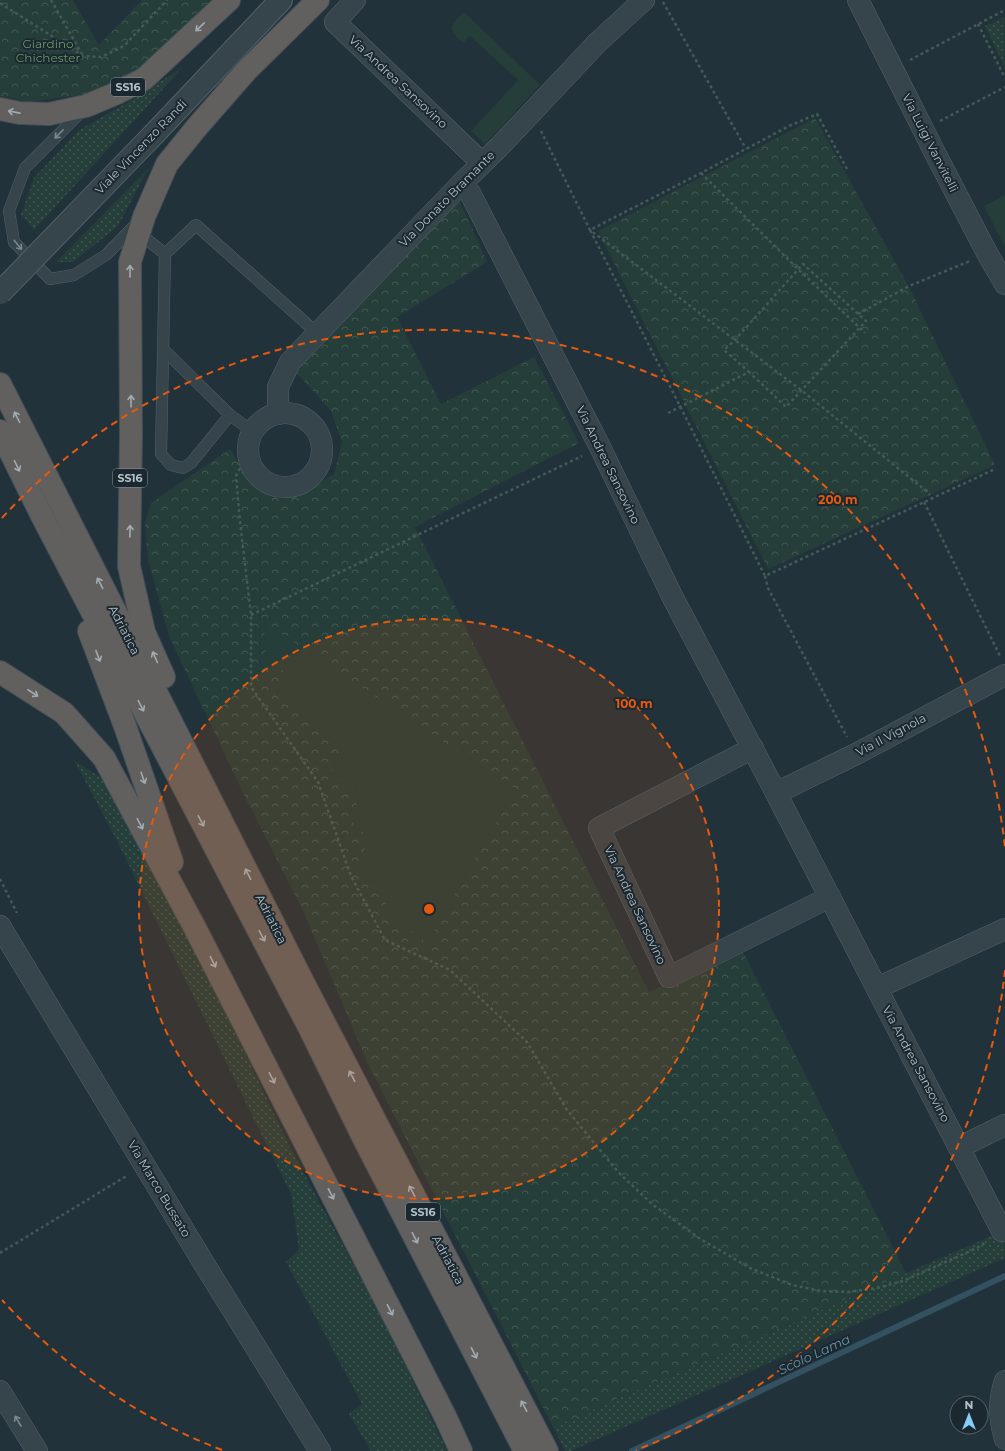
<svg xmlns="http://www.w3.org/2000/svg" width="1005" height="1451" font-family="Montserrat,sans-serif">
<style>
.grass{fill:url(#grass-dots)}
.park{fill:url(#park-crowns)}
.garden{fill:#253e3a}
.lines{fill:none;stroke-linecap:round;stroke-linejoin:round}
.stream{stroke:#335160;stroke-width:6}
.service-casing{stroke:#546169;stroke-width:12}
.minor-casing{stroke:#546169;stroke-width:22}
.tertiary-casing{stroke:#546169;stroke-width:24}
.trunk-casing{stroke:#414e56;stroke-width:24}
.path{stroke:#435a57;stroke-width:2.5;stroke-dasharray:3 3;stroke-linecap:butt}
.service{stroke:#36444b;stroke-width:11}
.minor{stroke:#36444b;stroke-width:21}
.tertiary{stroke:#36444b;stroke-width:22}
.trunk{stroke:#62605e;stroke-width:22}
.tertiary-bridge-casing{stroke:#546169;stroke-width:24;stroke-linecap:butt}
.tertiary-bridge{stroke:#36444b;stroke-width:22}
.oneway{stroke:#a1acb2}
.oneway2{stroke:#7a888f}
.ring{fill:none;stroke:#e8590c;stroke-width:2;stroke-dasharray:7 5}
.labels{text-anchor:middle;stroke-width:4;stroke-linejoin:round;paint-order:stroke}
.shield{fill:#1b2830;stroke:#84929a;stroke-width:1}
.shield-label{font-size:11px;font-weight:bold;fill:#b1bfc7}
.park-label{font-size:12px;fill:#689867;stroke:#1b2830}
.street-label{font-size:12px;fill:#b1bfc7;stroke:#1b2830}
.water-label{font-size:13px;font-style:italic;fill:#6992a7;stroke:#1b2830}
.centre{fill:#e8590c;stroke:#1b2830;stroke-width:2}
.ring-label{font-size:12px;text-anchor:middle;font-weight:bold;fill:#e8590c;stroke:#1b2830;stroke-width:4;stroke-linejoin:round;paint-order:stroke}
</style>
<defs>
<pattern id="grass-dots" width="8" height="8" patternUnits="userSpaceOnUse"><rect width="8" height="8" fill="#253e3a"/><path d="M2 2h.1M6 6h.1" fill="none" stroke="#425855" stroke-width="1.8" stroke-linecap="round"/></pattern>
<pattern id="park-crowns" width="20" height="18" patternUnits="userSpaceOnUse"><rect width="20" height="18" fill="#253e3a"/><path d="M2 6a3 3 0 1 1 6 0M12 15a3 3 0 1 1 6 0" fill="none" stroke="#425855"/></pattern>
</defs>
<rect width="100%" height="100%" fill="#22323b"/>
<g class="grass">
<path d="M1005 17V68L985 26Z"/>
<path d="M183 67 34 230 21 215 34 178 79 130 130 101Z"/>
<path d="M148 169 118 226 73 262H56Z"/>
<path d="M74 760 112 785 155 866 291 1149 378 1310 447 1451H371L349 1414 362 1404 286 1262 299 1250 291 1194 115 837Z"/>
<path d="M1005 1230V1258L571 1451H565L553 1427Z"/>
</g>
<g class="park">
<path d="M0 0H73L99 45 142 0H216L140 72 86 94 29 102 0 96Z"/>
<path d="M815 118 909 287 995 465 768 569 598 231Z"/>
<path d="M458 197 487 262 397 317 441 404 534 357 579 443 415 527 649 992 741 948 906 1273 553 1427 367 1062 304 913 242 791 169 636 148 560 145 523 151 503 230 449 249 481 277 496 312 488 334 474 342 442 331 411 295 371Z"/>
</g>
<g class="garden">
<path d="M464 12 540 85 485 144 471 131 518 80 470 36 463 43C447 29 449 26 464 12Z"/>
<path d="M1005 195V247L984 206Z"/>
<path d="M264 623 515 789 427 943 381 909 392 897 359 870 368 837 347 818 362 797 332 770 343 748 276 695 288 674 266 660Z"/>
</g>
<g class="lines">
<path class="stream" d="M632 1451 1005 1276"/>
<g class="service-casing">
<g id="service">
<path d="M82 111 25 168 9 211 14 242 50 279 74 275 106 255 138 222"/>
<path d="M139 233 165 254"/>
<path d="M163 349 230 415 253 432"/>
<path d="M230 415 191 463 183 468 171 465 161 454 165 254 196 225 317 333"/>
</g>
</g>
<g class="minor-casing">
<g id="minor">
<path d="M355 0 335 22 482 163"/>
<path d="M858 0 935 153 987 253 1005 284"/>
<path d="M461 184 470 193 600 447 673 598 776 793 1002 1231"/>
<circle cx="285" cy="450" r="37"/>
<path d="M278 414V387L290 362 461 184 499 147 598 42 644 0"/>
<path d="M753 748 599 828 669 977 830 897"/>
<path d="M776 793 856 754 1005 675"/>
<path d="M0 926 203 1262 320 1451"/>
<path d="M877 988 1005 929"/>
<path d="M960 1147 1005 1125"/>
<path d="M1005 1381C998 1402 999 1418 1005 1439"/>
<path d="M0 1391 37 1451"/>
</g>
</g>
<g class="tertiary-casing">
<path id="tertiary" d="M155 133 281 0"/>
</g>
<g class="trunk-casing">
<g id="trunk">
<path d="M0 109 20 113 49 114 86 106 117 93 144 79 229 0"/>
<path d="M0 384 304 984 547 1451"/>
<path d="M0 431 42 516 310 1029 365 1141 525 1451"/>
<path d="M89 631 125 726 172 862"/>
<path d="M0 672 64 713 104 758 195 928 445 1416 461 1451"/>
<path d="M164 677 144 632 129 566 131 436 130 262 144 217 167 164 197 127 246 71 318 0"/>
</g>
</g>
<g class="path">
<path d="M51 0 83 56"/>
<path d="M663 2 746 149"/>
<path d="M0 3 83 56 101 57 124 46 167 0"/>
<path d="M978 24 1005 78"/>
<path d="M910 60 1005 10"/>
<path d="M940 121 1005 87"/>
<path d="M541 131 590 230 801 390 925 490 930 495"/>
<path d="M847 169 817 114 789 126 701 173 590 230 680 406 765 576 993 470"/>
<path d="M701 173 798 269 865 333"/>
<path d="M858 314 909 286 970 261"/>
<path d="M668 413 749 372 786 407 866 321 803 264 734 341 724 350 749 372"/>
<path d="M250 463 241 466 236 476 240 522 251 615V687L318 782 351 876 385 940 450 970 527 1042 567 1110 619 1173 653 1205 702 1240 750 1268 792 1285 821 1291 848 1292 877 1288 903 1281 977 1248 986 1242"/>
<path d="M924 502 1000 656"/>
<path d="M765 576 768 588 847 737"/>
<path d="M251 615 582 456"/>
<path d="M0 879 17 913"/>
<path d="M0 1253 128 1175"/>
</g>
<use href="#service" class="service"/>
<use href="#minor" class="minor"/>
<use href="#tertiary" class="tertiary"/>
<use href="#trunk" class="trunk"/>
<g class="tertiary-bridge-casing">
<path id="tertiary-bridge" d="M0 293 155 133"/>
</g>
<use href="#tertiary-bridge" class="tertiary-bridge"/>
</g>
<defs><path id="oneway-shaft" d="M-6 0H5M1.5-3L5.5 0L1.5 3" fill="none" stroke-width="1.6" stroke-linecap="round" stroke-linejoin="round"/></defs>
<g class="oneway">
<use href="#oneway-shaft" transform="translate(200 27) rotate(137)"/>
<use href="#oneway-shaft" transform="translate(14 112) rotate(-169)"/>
<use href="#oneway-shaft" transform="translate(130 271) rotate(-90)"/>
<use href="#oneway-shaft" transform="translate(131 401) rotate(-90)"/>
<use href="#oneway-shaft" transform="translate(17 417) rotate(-117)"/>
<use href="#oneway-shaft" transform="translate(17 466) rotate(64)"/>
<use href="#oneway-shaft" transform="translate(130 531) rotate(-89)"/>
<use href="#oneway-shaft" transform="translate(100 583) rotate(-117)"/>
<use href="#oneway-shaft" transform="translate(98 656) rotate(69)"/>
<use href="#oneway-shaft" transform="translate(155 657) rotate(-114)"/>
<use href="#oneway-shaft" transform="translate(33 693) rotate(33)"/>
<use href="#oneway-shaft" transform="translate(141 706) rotate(62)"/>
<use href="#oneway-shaft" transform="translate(143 778) rotate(71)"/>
<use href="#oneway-shaft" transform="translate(201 821) rotate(62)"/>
<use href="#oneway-shaft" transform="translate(140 824) rotate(62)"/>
<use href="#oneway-shaft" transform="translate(248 874) rotate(-117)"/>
<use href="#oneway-shaft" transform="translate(262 936) rotate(62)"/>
<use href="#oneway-shaft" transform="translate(213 962) rotate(63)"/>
<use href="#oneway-shaft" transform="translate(352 1076) rotate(-118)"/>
<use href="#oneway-shaft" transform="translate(272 1078) rotate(63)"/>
<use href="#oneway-shaft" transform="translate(412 1191) rotate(-118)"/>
<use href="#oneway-shaft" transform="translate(331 1194) rotate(63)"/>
<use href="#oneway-shaft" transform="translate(415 1238) rotate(63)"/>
<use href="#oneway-shaft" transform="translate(390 1310) rotate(63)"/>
<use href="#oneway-shaft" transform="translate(474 1353) rotate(63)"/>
<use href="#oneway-shaft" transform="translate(524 1406) rotate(-118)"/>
</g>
<g class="oneway2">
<use href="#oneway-shaft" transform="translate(59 134) rotate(135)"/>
<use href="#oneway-shaft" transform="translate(18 245) rotate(51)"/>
<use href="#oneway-shaft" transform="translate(18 1421) rotate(-121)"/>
</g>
<circle cx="429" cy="909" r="290" fill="#e8590c" fill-opacity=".12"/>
<g class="ring">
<circle cx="429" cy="909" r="290"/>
<path d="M1005 970A579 579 0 0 1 636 1450M222 1450A579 579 0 0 1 2 1300M2 518A579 579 0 0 1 1005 848"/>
</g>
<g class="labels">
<g class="shield">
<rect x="111" y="78" width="34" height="18" rx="3"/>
<rect x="113" y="469" width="34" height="18" rx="3"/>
<rect x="406" y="1203" width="34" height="18" rx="3"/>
</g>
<g class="shield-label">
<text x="128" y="91">SS16</text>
<text x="130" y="482">SS16</text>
<text x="423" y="1216">SS16</text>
</g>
<g class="park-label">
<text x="48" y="48">Giardino<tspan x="48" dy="14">Chichester</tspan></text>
</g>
<g class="street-label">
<text transform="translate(398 82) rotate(43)" y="4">Via Andrea Sansovino</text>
<text transform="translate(930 143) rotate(63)" y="4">Via Luigi Vanvitelli</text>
<text transform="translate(141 147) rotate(-46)" y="4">Viale Vincenzo Randi</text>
<text transform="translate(447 199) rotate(-45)" y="4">Via Donato Bramante</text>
<text transform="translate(608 465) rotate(64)" y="4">Via Andrea Sansovino</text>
<text transform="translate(124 630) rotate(63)" y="4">Adriatica</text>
<text transform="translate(891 735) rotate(-28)" y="4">Via Il Vignola</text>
<text transform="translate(635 905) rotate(65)" y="4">Via Andrea Sansovino</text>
<text transform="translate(271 919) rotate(63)" y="4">Adriatica</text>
<text transform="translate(916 1064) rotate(62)" y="4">Via Andrea Sansovino</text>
<text transform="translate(159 1189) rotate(59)" y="4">Via Marco Bussato</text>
<text transform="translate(448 1260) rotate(62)" y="4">Adriatica</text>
</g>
<g class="water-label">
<text transform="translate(814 1354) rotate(-25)" y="5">Scolo Lama</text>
</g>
</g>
<circle cx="429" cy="909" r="6" class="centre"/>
<g class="ring-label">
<text x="838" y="504">200 m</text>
<text x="634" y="708">100 m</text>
</g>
<g transform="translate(969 1415)"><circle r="19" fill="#1b2830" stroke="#57646c"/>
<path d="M0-3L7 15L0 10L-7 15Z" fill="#84cdf9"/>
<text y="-6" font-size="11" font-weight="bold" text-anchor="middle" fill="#b1bfc7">N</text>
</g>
</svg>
